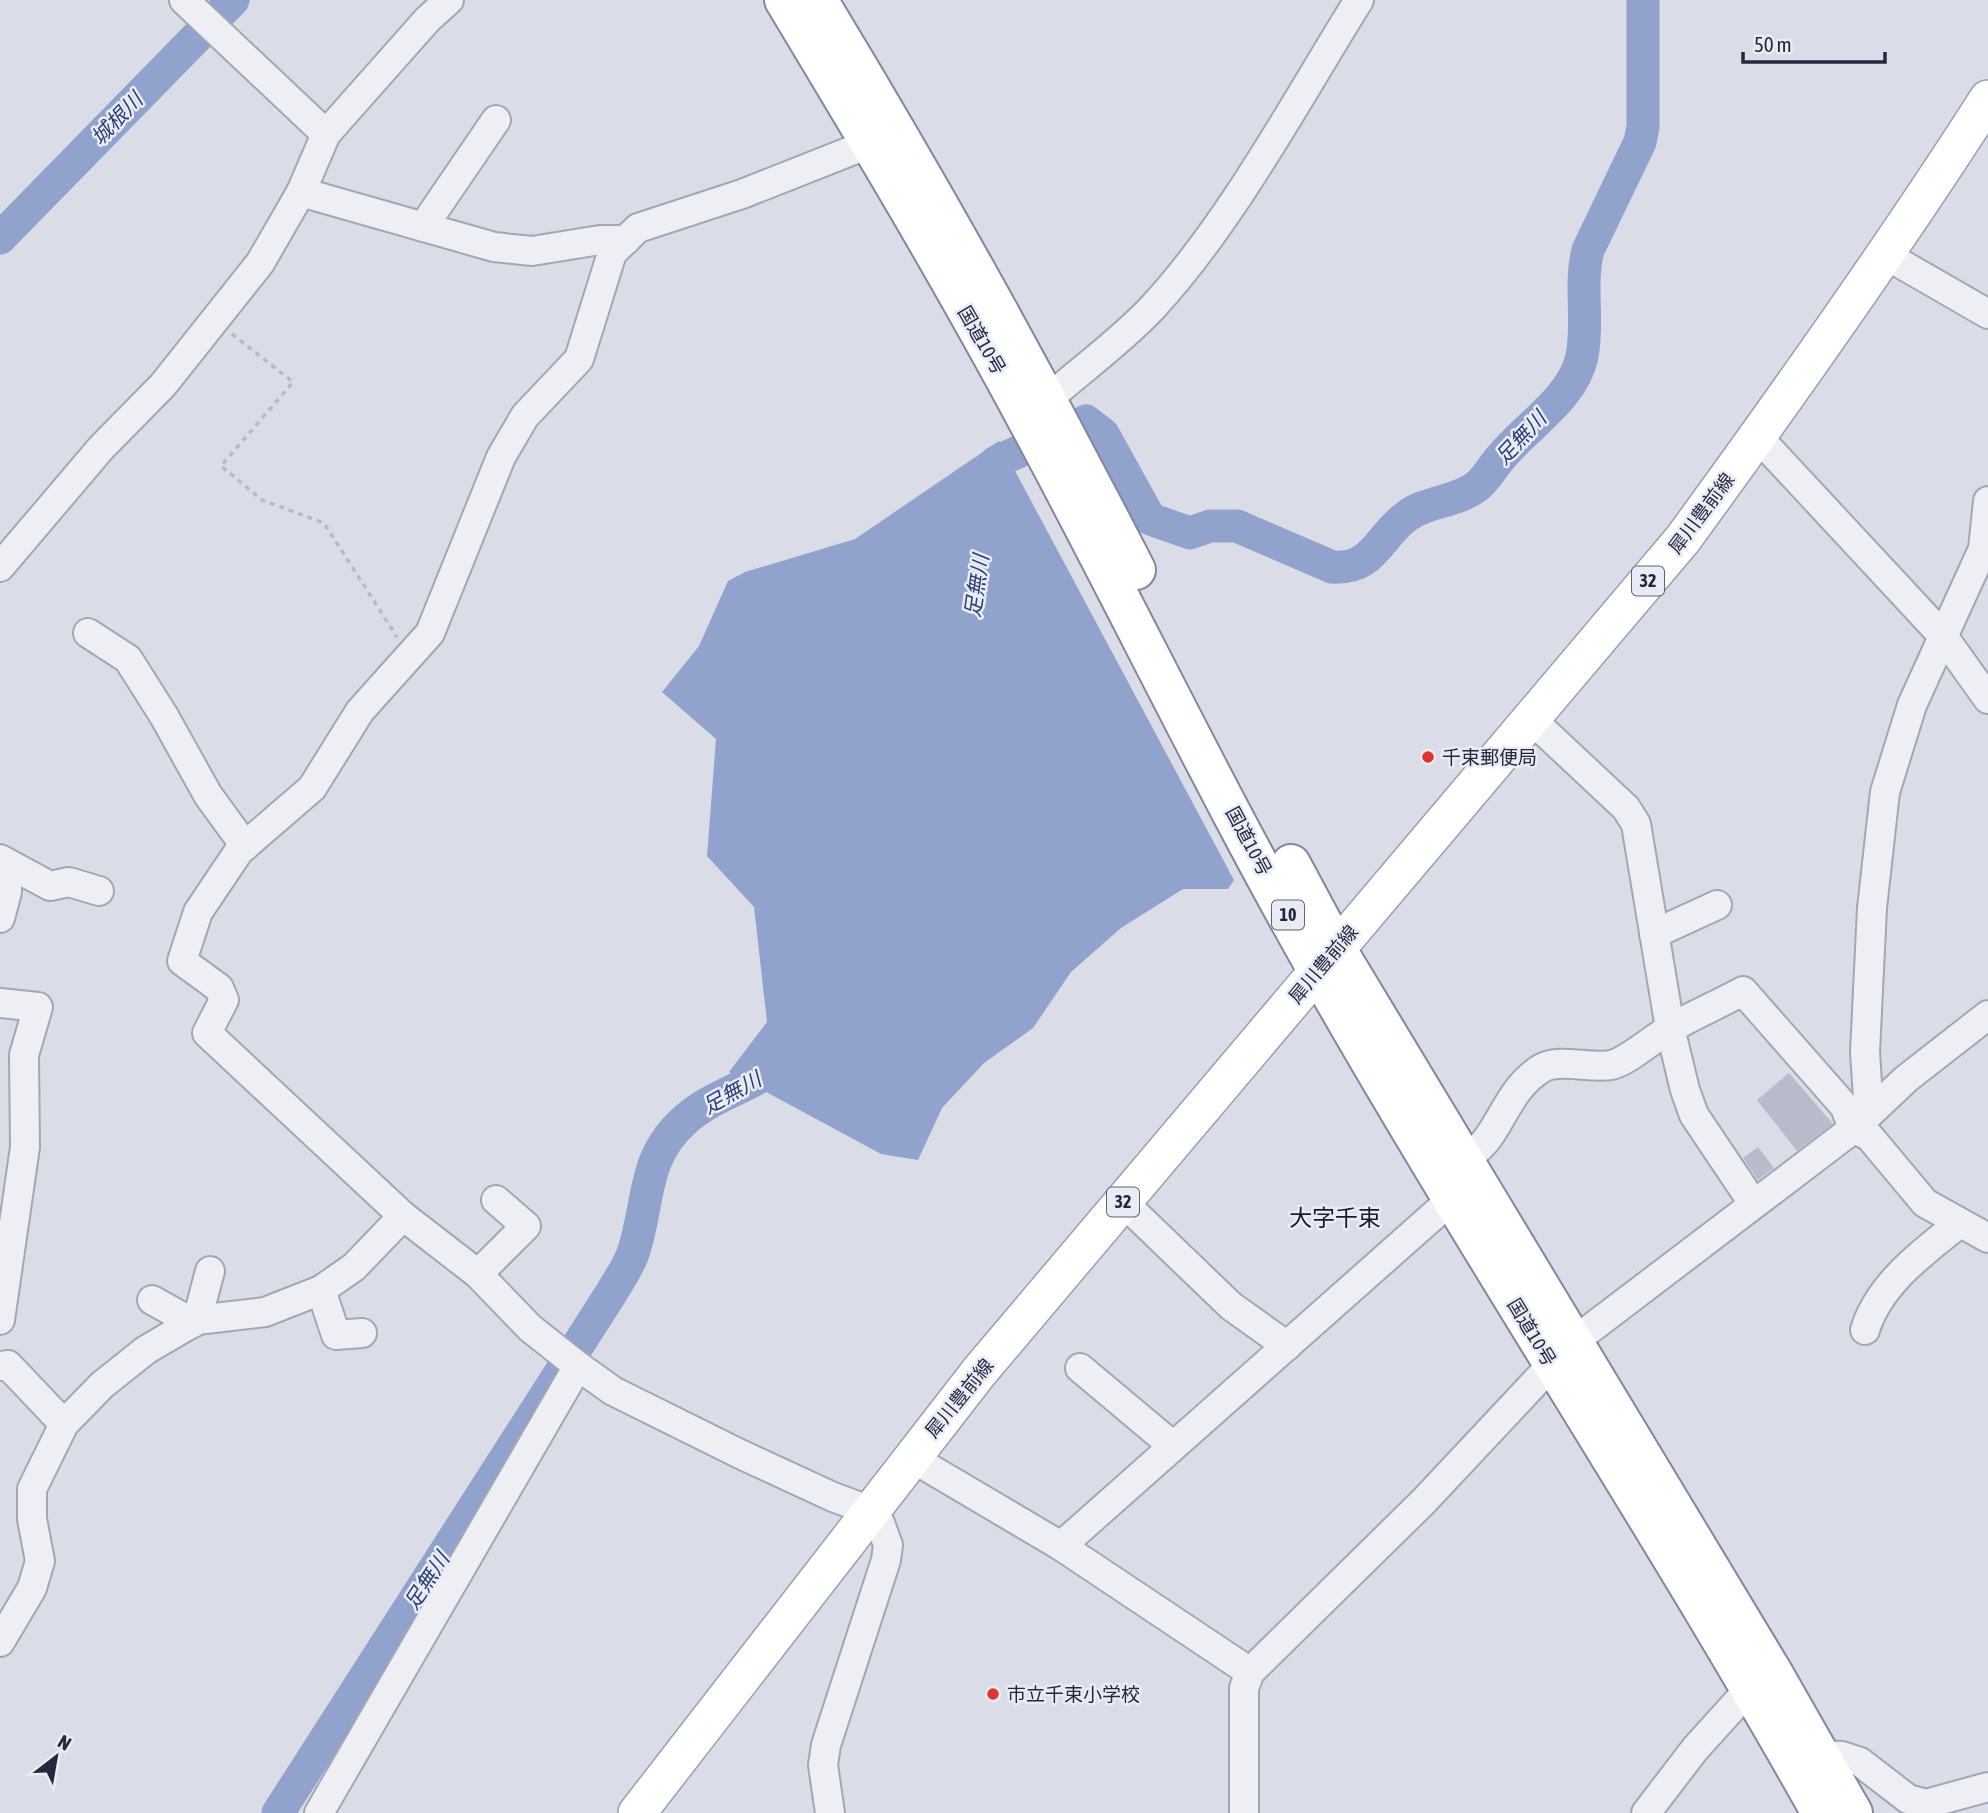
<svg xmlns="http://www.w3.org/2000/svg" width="1988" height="1813" font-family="'Asap Condensed','Noto Sans JP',sans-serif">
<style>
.water{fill:#91a2cc}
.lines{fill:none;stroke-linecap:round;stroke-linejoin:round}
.river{stroke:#91a2cc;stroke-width:33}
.building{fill:#b7bbca}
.minor-casing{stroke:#a3a7b4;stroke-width:32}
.major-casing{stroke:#989eb4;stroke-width:40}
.highway-casing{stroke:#80879f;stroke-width:42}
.path{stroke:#b8bbc5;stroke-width:3.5;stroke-dasharray:5 5;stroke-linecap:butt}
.minor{stroke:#edeff5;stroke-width:28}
.major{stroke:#fff;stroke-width:37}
.highway{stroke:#fff;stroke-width:38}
.poi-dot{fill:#dc352f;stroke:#eaecf5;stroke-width:2.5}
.labels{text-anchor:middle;stroke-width:5;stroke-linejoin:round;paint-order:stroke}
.shield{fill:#eaecf5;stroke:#5f6375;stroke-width:2}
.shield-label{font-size:18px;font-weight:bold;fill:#23283e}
.street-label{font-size:19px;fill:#23283e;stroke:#eaecf5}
.poi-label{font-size:19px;fill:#23283e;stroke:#eaecf5;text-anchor:start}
.water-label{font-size:21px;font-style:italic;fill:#293e76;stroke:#eaecf5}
.quarter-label{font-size:23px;fill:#161a2e;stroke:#eaecf5}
</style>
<rect width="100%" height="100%" fill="#dadde7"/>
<path class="water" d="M999 441 1234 880 1228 889H1183L1121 928 1071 972 1033 1028 984 1063 942 1108 918 1160 881 1154 729 1072 767 1022 754 907 707 856 716 739 662 692 699 646 728 581 745 572 855 539Z"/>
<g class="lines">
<g class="river">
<path d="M0 238 233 0"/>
<path d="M1080 424 1086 421 1103 434 1150 519 1190 533 1210 526H1237L1332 567C1374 570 1378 537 1407 516 1427 501 1456 502 1476 487 1487 479 1493 465 1503 455 1528 425 1574 397 1582 356 1589 321 1579 285 1588 250L1640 142 1643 127V0"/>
<path d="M991 493 996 462 1018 452"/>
<path d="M278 1813 612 1292C619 1279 630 1265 634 1250 650 1200 642 1157 686 1119 715 1093 757 1086 785 1058"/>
</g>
</g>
<g class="building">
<path d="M1789 1073 1833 1124 1797 1151 1757 1100Z"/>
<path d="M1758 1147 1774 1168 1758 1180 1743 1158Z"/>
</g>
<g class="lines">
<g class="minor-casing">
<g id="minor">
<path d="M184 0 326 134"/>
<path d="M301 192 494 247 532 251 600 240H626"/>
<path d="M423 227 496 120"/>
<path d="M1884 254 1988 314"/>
<path d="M1048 399C1082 369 1121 341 1152 308 1231 223 1297 99 1359 0"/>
<path d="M1758 437 1943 636 1988 699"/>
<path d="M0 567 101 448 163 385 260 263 301 192 326 134 427 20 449 0"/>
<path d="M88 633 128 659 164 716 208 795 245 846"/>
<path d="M1532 720 1626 808 1636 824 1670 1028 1685 1090 1694 1115 1753 1203"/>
<path d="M0 859 50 886 69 882 99 891"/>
<path d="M0 918 7 892V865"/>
<path d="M1654 934 1717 905"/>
<path d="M0 1003 38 1007 24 1055 25 1147 0 1320"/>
<path d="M1856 1123 1868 1098 1865 1052 1872 908 1885 792 1912 705 1983 549 1988 501"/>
<path d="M1123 1202 1231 1306 1287 1346"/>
<path d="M478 1274 526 1226 496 1200"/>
<path d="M321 1290 336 1335 362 1333"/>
<path d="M152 1300 193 1323"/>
<path d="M197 1320 210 1271"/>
<path d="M1865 1330C1879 1284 1923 1252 1960 1223"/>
<path d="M0 1366 8 1365 64 1424"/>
<path d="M1080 1368 1173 1446"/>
<path d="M912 1458 1061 1546 1250 1672"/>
<path d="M1061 1546 1451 1200 1462 1159C1500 1144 1501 1093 1542 1068 1560 1058 1591 1069 1611 1065 1627 1062 1655 1037 1671 1028 1694 1015 1719 1004 1743 991L1845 1107 1853 1129 1869 1136 1925 1203 1988 1238"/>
<path d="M0 1642 32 1588 40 1561 32 1519V1489L64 1424 102 1385 146 1350 197 1320 265 1312 321 1290 354 1267 403 1216"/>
<path d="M1821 1755 1842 1756 1860 1762 1908 1799 1926 1804 1988 1787"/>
<path d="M319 1813 578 1366"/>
<path d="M830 1813 823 1765 826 1745 886 1560 888 1545 880 1523 871 1511 833 1497 740 1454 613 1391 578 1366 530 1328 478 1274 403 1216 207 1033 224 1000 219 988 182 961 198 912 239 851 312 788 360 711 430 633 501 457 525 416 579 359 612 253 638 228 742 194 871 143"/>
<path d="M1244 1813V1688L1250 1672 1424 1501 1573 1342 1853 1129 1906 1079 1988 1015"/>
<path d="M1646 1813 1695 1749 1751 1687"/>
</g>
</g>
<g class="major-casing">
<path id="major" d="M637 1813 979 1372 1683 539C1788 395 1892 249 1988 99"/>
</g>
<g class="highway-casing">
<g id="highway">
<path d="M784 0C867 138 950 276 1026 418 1126 603 1216 793 1320 975 1481 1258 1662 1529 1821 1813"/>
<path d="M818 0C931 186 1037 376 1136 570"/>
<path d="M1291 864 1336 948 1772 1671 1853 1813"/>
</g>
</g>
<path class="path" d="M232 334 293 382 221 466 262 500 324 523 397 637"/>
<use href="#minor" class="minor"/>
<use href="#major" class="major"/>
<use href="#highway" class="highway"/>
</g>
<g class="poi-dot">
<circle cx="1428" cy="757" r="7"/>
<circle cx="993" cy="1694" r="7"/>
</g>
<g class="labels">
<g class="shield">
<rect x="1632" y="566.5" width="32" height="29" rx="5"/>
<rect x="1272" y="900.5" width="32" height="29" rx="5"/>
<rect x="1107" y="1187.5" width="32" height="29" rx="5"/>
</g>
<g class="shield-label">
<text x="1648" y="587">32</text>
<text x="1288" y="921">10</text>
<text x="1123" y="1208">32</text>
</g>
<g class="street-label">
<text transform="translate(982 340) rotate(60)" y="7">国道10号</text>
<text transform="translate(1701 513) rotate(-53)" y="7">犀川豊前線</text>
<text transform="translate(1249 841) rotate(62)" y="7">国道10号</text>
<text transform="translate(1323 964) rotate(-50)" y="7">犀川豊前線</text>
<text transform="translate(1532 1332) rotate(59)" y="7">国道10号</text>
<text transform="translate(959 1398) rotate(-51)" y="7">犀川豊前線</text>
</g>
<g class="poi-label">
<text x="1442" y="764">千束郵便局</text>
<text x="1007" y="1701">市立千束小学校</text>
</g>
<g class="water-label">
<text transform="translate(117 119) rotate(-46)" y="7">城根川</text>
<text transform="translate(1521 438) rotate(-47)" y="7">足無川</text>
<text transform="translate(977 586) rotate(-82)" y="7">足無川</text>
<text transform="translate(732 1093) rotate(-29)" y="7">足無川</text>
<text transform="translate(427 1581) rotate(-57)" y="7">足無川</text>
</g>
<g class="quarter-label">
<text x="1335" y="1226">大字千束</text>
</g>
</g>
<g transform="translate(56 1757) rotate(31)" stroke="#eaecf5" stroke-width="5" paint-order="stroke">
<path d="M0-5L12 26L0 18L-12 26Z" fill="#23283e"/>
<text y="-10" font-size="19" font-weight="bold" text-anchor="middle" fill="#23283e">N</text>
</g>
<path d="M1743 52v10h142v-10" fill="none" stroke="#23283e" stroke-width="3.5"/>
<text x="1754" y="52" font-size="21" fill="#23283e" stroke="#eaecf5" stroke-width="5" paint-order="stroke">50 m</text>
</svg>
